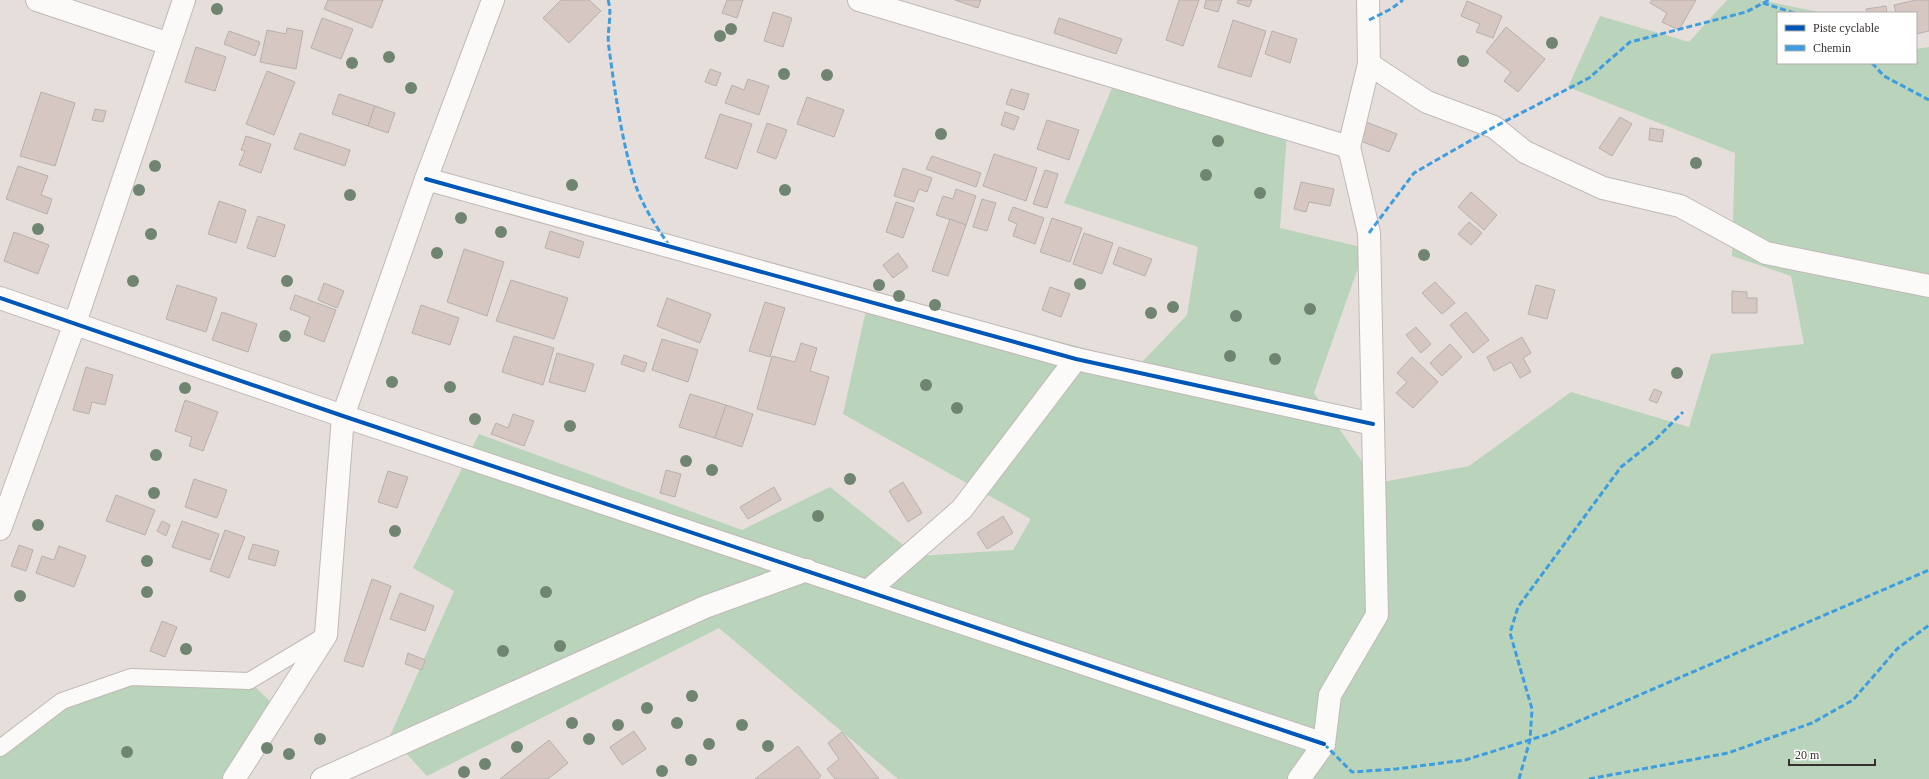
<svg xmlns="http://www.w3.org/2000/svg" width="1929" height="779" font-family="Georgia,serif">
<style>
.green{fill:#b9d4ba}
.building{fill:#d6c7c2;stroke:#b7b0ae}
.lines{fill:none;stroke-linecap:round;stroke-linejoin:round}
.lane-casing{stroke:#c0b9b6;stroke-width:18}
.street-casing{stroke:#c0b9b6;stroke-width:24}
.lane{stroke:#fbfaf9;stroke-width:16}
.street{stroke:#fbfaf9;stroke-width:22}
.quiet{stroke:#3e9de1;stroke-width:3;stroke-dasharray:6 3;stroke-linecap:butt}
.cycleway-casing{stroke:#fff;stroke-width:6}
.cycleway{stroke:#0057b8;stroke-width:4}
.tree{fill:#6f8572}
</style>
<rect width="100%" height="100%" fill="#e6deda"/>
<g class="green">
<path d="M1727 0H1760L1824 13H1778V63H1916V49L1929 47V779H898L719 628 427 776 390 736 454 591 413 568 479 434 742 530 830 487 917 556 1013 550 1031 519 843 414 870 292 1141 363 1187 315 1198 247 1064 203 1115 81 1288 120 1280 228 1365 248 1314 393 1377 483 1469 466 1571 392 1689 427 1711 354 1804 344 1791 276 1732 256 1735 153 1568 87 1600 16 1689 42Z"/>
<path d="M131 677 249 681 278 709 234 779H0V748L62 701Z"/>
</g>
<g class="building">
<path d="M328 0H383L372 28 324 9Z"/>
<path d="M561 0H589L601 11 569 43 543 18Z"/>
<path d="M727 0H743L737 18 722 13Z"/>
<path d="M955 0H981L978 8Z"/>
<path d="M1179 0H1199L1183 46 1166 40Z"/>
<path d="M1206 0H1222L1218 12 1204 8Z"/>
<path d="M1238 0H1252L1249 7 1237 3Z"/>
<path d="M1652 0H1696L1679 30 1662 22 1667 13 1650 3Z"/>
<path d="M1916 0H1929V31L1916 34V13H1896L1894 5Z"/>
<path d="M1467 1 1502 16 1493 38 1476 32 1480 24 1461 16Z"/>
<path d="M1886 6 1887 13H1867L1866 9Z"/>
<path d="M773 12 792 18 783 47 764 41Z"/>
<path d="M322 18 353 29 341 59 311 48Z"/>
<path d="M1059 18 1122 39 1116 54 1054 33Z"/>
<path d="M1233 20 1266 31 1251 77 1218 67Z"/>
<path d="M1506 27 1545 59 1518 92 1504 81 1511 72 1486 52Z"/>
<path d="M287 28 303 31 296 69 260 62 267 30 286 34Z"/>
<path d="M229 31 260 42 255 56 224 44Z"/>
<path d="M1272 31 1297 39 1290 63 1265 54Z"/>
<path d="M196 47 226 57 215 91 185 82Z"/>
<path d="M710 69 721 73 716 86 705 82Z"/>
<path d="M267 71 295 82 274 135 246 124Z"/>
<path d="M748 79 769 86 759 115 725 103 732 85 744 90Z"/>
<path d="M1011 89 1029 94 1024 110 1006 104Z"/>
<path d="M41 92 75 103 55 166 20 156Z"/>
<path d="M339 94 375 106 368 126 332 114Z"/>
<path d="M807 97 844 110 834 137 797 124Z"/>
<path d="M375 106 395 113 388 133 368 126Z"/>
<path d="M95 109 106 111 103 122 92 120Z"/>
<path d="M1005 112 1019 117 1014 130 1001 125Z"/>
<path d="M720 114 752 124 737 169 705 158Z"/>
<path d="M1620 117 1632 124 1612 156 1599 148Z"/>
<path d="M1047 120 1079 130 1069 160 1037 149Z"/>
<path d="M1366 122 1397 134 1389 152 1358 140Z"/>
<path d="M767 123 787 130 776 159 757 152Z"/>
<path d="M1650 128 1664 130 1662 142 1649 140Z"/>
<path d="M300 133 350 150 345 166 294 149Z"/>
<path d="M246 136 271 144 261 173 239 165 245 151 241 150Z"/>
<path d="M994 154 1037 168 1026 201 983 186Z"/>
<path d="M932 156 981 173 976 187 926 169Z"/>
<path d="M18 166 48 176 41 195 52 199 47 214 6 199Z"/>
<path d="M903 168 932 178 927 192 919 189 914 202 894 196Z"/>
<path d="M1045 170 1058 174 1047 208 1033 204Z"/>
<path d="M1301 182 1334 189 1330 206 1309 202 1306 212 1294 209Z"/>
<path d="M956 189 976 196 966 225 936 215 943 196 953 199Z"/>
<path d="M1471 192 1497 215 1484 230 1458 207Z"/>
<path d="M982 199 996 203 987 231 973 227Z"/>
<path d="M219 201 246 210 236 243 208 234Z"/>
<path d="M896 202 914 208 903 238 886 232Z"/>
<path d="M1013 207 1044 218 1035 244 1013 236 1017 224 1008 220Z"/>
<path d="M258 216 285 225 275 257 247 248Z"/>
<path d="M1052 218 1082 228 1070 262 1040 252Z"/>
<path d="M950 219 966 225 948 276 932 271Z"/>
<path d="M1469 222 1482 233 1471 245 1458 234Z"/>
<path d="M550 231 584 242 579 258 545 248Z"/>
<path d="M14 232 49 245 38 274 4 261Z"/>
<path d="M1084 233 1113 243 1102 274 1073 264Z"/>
<path d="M1119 247 1152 259 1145 276 1113 264Z"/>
<path d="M464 249 504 262 487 316 447 302Z"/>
<path d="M898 253 908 267 893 278 883 265Z"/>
<path d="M511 280 568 298 554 339 496 321Z"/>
<path d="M1435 282 1455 303 1442 314 1422 293Z"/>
<path d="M324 283 344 291 337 308 318 300Z"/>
<path d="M177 285 217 298 206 332 166 319Z"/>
<path d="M1536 285 1555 290 1547 319 1528 314Z"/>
<path d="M1050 287 1070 294 1061 317 1042 310Z"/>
<path d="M1732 291 1747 292V298H1757V313H1732Z"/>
<path d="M295 295 336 310 324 342 304 334 310 317 290 309Z"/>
<path d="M667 298 711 314 700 343 657 326Z"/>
<path d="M765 302 785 308 770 357 749 351Z"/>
<path d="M421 305 459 318 450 345 412 333Z"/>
<path d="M222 312 257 324 248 352 212 340Z"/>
<path d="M1466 312 1489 340 1473 353 1450 325Z"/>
<path d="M1416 327 1431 344 1421 353 1406 335Z"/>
<path d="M514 336 554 348 543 385 502 372Z"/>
<path d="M1522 337 1531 353 1523 358 1531 372 1520 378 1511 362 1494 371 1487 357Z"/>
<path d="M662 339 698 350 688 382 652 370Z"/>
<path d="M801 343 817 348 810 371 829 377 815 425 757 409 772 356 795 362Z"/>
<path d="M1450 344 1462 357 1442 376 1430 363Z"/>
<path d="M557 353 594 364 585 392 549 382Z"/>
<path d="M624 355 647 363 644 372 621 364Z"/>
<path d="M1412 357 1438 382 1413 408 1396 393 1407 382 1397 373Z"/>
<path d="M86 367 113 375 105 405 92 402 89 414 73 410Z"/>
<path d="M1654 389 1662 392 1657 403 1649 400Z"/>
<path d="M690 394 726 405 715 438 679 427Z"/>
<path d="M185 400 218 412 203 451 189 446 192 437 175 431Z"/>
<path d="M726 405 753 414 742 447 715 438Z"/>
<path d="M513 414 534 421 524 446 491 434 496 423 508 428Z"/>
<path d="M666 470 681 474 675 497 660 493Z"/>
<path d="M388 471 408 477 397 508 378 502Z"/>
<path d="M194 479 227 490 217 518 185 507Z"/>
<path d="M903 482 922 513 908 522 889 491Z"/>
<path d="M774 487 781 500 748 519 740 507Z"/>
<path d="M116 495 155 510 145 535 106 521Z"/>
<path d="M1003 516 1013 533 987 549 977 533Z"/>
<path d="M162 521 170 525 166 536 157 531Z"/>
<path d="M182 521 219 534 210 560 172 547Z"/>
<path d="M225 530 245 537 229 578 210 571Z"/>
<path d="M253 544 279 551 275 566 248 559Z"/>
<path d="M19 545 33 550 26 571 11 566Z"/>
<path d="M59 546 86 556 74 587 36 573 42 556 54 560Z"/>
<path d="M372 579 391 586 363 667 344 661Z"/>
<path d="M400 593 434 606 425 631 390 619Z"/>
<path d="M162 621 177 627 165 657 150 651Z"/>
<path d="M408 653 425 660 422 670 405 664Z"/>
<path d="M634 731 646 749 622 765 610 747Z"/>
<path d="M842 732 879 779H835L827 769 839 759 828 743Z"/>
<path d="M549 740 568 763 548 779H500Z"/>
<path d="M798 746 821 776 818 779H755Z"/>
</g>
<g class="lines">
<g class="lane-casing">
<path id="lane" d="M0 748 62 701 131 677 249 681 324 636"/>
</g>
<g class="street-casing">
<g id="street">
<path d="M37 0 169 44"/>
<path d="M859 0 1349 147"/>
<path d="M1369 64 1427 102 1494 127 1525 152 1603 188 1680 206 1766 253 1929 286"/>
<path d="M426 179 1076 359 1373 424"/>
<path d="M0 298 343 416 1324 744"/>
<path d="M0 529 75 323 184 0"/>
<path d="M868 591 962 509 1076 359"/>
<path d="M234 779 326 635 343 416 426 179 493 0"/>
<path d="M322 779 705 607 807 570"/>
<path d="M1299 779 1324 744 1330 695 1377 615 1369 233 1349 147 1369 64 1368 0"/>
</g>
</g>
<use href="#lane" class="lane"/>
<use href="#street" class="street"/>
<g class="quiet">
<path d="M608 0C613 15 606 32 609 48 615 92 621 137 634 180 641 204 656 226 670 247"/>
<path d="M1763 3 1794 13"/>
<path d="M1369 20 1391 9 1403 0"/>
<path d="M1872 63 1884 76 1929 100"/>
<path d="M1369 233 1414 173 1494 127 1589 78 1630 42 1746 12 1769 0"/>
<path d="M1324 744 1352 772 1396 769 1465 760 1549 734 1929 570"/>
<path d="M1519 779 1530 740 1532 709 1510 633 1518 607 1621 467 1655 440 1683 412"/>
<path d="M1589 779 1728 753 1812 723 1853 700 1897 649 1929 625"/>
</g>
<g class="cycleway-casing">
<g id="cycleway">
<path d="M426 179 1076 359 1373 424"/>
<path d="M0 298 343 416 1324 744"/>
</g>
</g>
<use href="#cycleway" class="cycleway"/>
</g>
<g class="tree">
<circle cx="217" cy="9" r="6"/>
<circle cx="731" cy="29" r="6"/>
<circle cx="720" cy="36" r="6"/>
<circle cx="1552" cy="43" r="6"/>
<circle cx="389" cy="57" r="6"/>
<circle cx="1463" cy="61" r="6"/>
<circle cx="352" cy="63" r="6"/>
<circle cx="784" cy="74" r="6"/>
<circle cx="827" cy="75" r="6"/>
<circle cx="411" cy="88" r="6"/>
<circle cx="941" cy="134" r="6"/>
<circle cx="1218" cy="141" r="6"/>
<circle cx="1696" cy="163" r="6"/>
<circle cx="155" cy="166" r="6"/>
<circle cx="1206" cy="175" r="6"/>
<circle cx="572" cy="185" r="6"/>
<circle cx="139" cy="190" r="6"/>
<circle cx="785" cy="190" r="6"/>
<circle cx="1260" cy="193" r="6"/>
<circle cx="350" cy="195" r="6"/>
<circle cx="461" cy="218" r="6"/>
<circle cx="38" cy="229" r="6"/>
<circle cx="501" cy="232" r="6"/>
<circle cx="151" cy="234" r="6"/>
<circle cx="437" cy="253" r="6"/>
<circle cx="1424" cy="255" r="6"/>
<circle cx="133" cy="281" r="6"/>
<circle cx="287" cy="281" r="6"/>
<circle cx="1080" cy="284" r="6"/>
<circle cx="879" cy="285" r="6"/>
<circle cx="899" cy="296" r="6"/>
<circle cx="935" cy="305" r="6"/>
<circle cx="1173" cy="307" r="6"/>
<circle cx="1310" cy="309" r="6"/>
<circle cx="1151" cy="313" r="6"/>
<circle cx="1236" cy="316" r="6"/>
<circle cx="285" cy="336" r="6"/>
<circle cx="1230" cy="356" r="6"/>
<circle cx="1275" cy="359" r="6"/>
<circle cx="1677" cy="373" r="6"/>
<circle cx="392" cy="382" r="6"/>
<circle cx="926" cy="385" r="6"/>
<circle cx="450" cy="387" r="6"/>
<circle cx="185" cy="388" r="6"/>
<circle cx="957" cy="408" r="6"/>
<circle cx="475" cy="419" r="6"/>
<circle cx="570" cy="426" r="6"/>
<circle cx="156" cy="455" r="6"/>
<circle cx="686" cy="461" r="6"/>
<circle cx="712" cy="470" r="6"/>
<circle cx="850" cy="479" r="6"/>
<circle cx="154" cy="493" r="6"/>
<circle cx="818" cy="516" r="6"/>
<circle cx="38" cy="525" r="6"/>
<circle cx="395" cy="531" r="6"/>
<circle cx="147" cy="561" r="6"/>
<circle cx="147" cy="592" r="6"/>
<circle cx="546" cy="592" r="6"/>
<circle cx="20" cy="596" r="6"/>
<circle cx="560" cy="646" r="6"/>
<circle cx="186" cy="649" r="6"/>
<circle cx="503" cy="651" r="6"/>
<circle cx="692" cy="696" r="6"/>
<circle cx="647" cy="708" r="6"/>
<circle cx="572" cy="723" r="6"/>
<circle cx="677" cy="723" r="6"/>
<circle cx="618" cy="725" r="6"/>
<circle cx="742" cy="725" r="6"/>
<circle cx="320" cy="739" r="6"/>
<circle cx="589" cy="739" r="6"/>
<circle cx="709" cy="744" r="6"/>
<circle cx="768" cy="746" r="6"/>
<circle cx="517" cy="747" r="6"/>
<circle cx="267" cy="748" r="6"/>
<circle cx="127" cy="752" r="6"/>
<circle cx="289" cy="754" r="6"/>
<circle cx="691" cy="760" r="6"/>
<circle cx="485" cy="764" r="6"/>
<circle cx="662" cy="771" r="6"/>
<circle cx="464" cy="772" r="6"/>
</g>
<rect x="1777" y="12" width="140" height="52" fill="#ffffff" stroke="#afadab"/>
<rect x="1785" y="25" width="20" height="6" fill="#0057b8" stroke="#afadab"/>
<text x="1813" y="32" font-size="12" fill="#37312e">Piste cyclable</text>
<rect x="1785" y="45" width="20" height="6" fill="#3e9de1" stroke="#afadab"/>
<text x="1813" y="52" font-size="12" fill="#37312e">Chemin</text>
<path d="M1789 759v6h86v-6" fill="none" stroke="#37312e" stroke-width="2"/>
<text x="1795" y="759" font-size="12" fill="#37312e" stroke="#ffffff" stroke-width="3" paint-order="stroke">20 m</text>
</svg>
